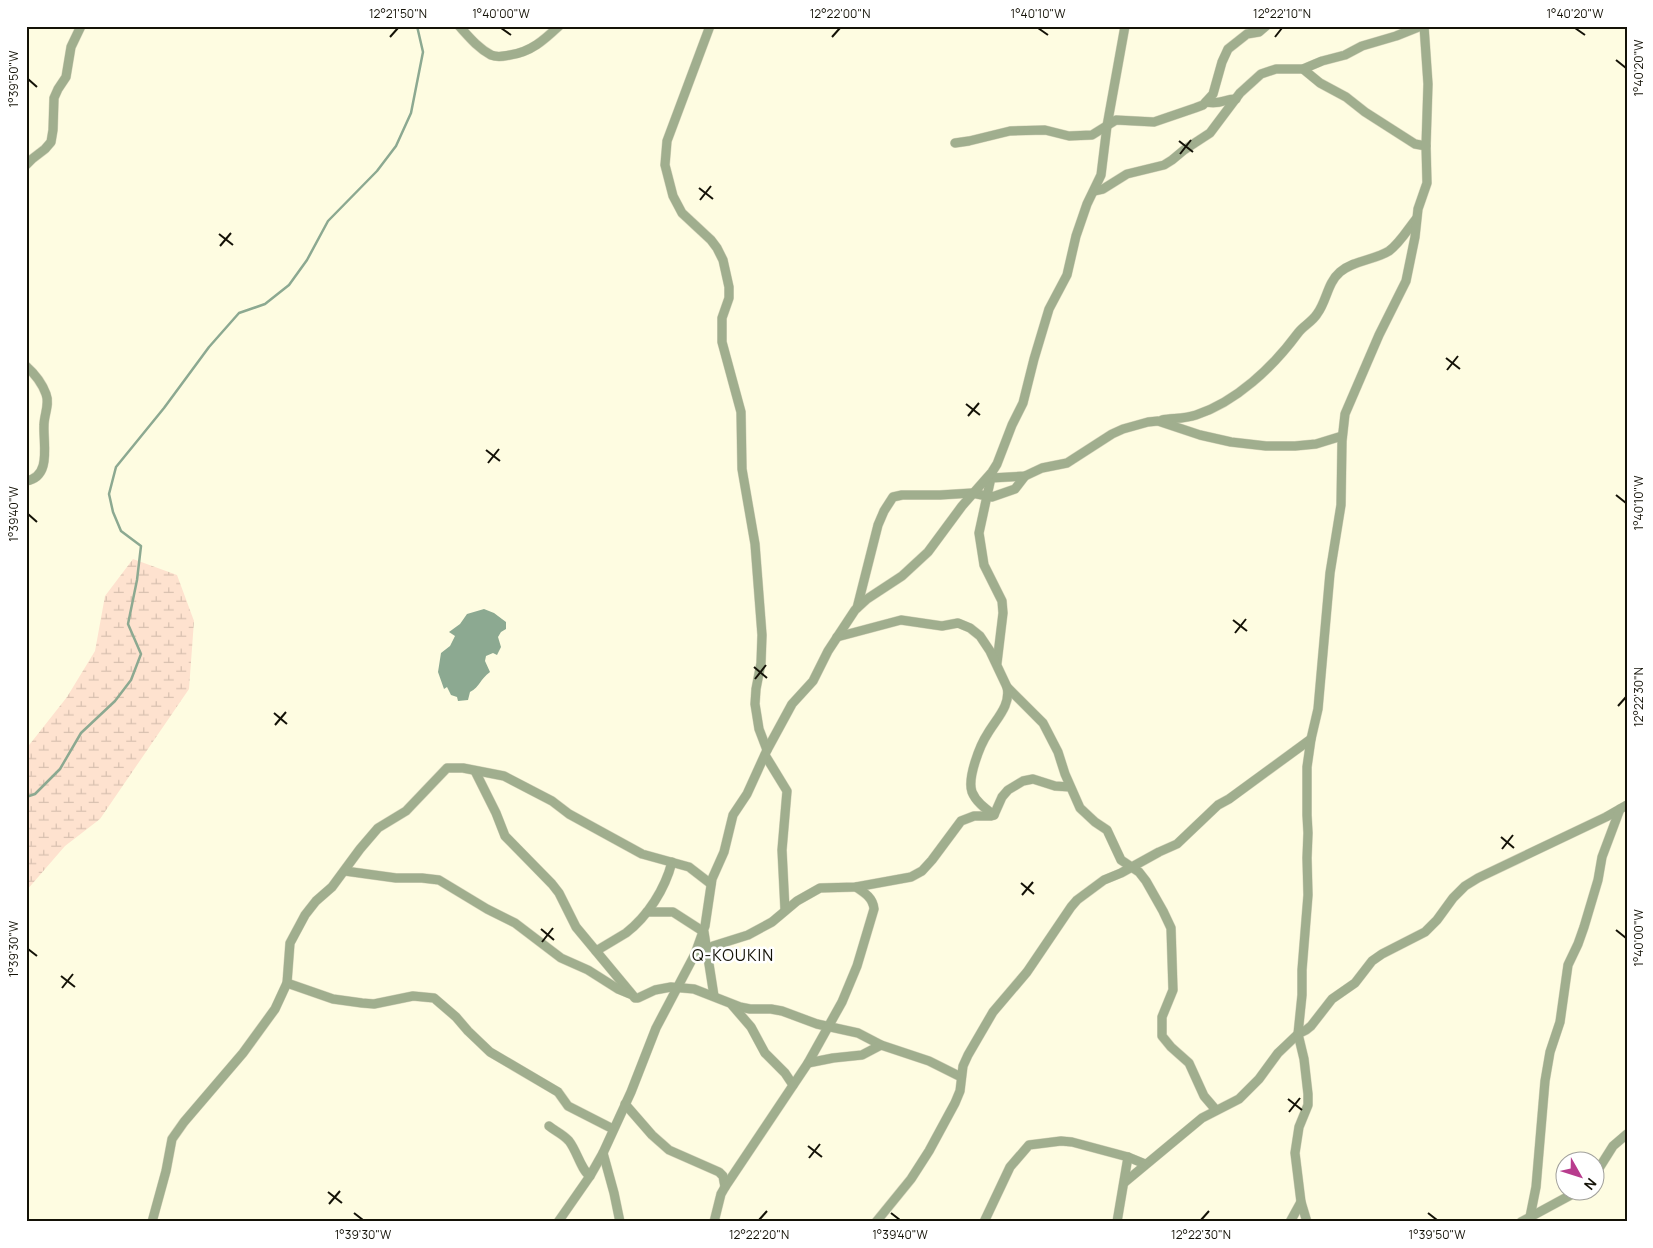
<svg xmlns="http://www.w3.org/2000/svg" width="1653" height="1248" font-family="Manrope,sans-serif">
<style>
.wetland{fill:url(#wetland-marsh)}
.water{fill:#8ca991}
.lines{fill:none;stroke-linecap:round;stroke-linejoin:round}
.stream{stroke:#8ca991;stroke-width:2.5}
.street-casing{stroke:#d9d7be;stroke-width:10}
.street{stroke:#a0ae8e;stroke-width:9}
.ticks{fill:none;stroke:#141207;stroke-width:2}
.labels{text-anchor:middle;stroke-width:5;stroke-linejoin:round;paint-order:stroke}
.quarter-label{font-size:16px;letter-spacing:1px;fill:#141207;stroke:#fff}
.neatline{fill:none;stroke:#141207;stroke-width:2}
.ticks-label{font-size:12px;text-anchor:middle;fill:#141207}
</style>
<defs>
<pattern id="wetland-marsh" width="20" height="14" patternUnits="userSpaceOnUse" patternTransform="scale(1.25)"><rect width="20" height="14" fill="#fee2cf"/><path d="M1 5h8M5 5V1M11 12h8M15 12V8" fill="none" stroke="#d9c1b0"/></pattern>
</defs>
<rect width="100%" height="100%" fill="#fefce1"/>
<path class="wetland" d="M133 559 177 575 194 621 189 689 100 819 65 846 26 891V749L67 697 95 651 105 596Z"/>
<path class="water" d="M484 609 494 613 506 622V629L501 632 498 637 501 647 497 655 493 653 486 656 485 661 490 672C480 679 480 687 470 692L468 700 458 701 457 697 451 695 447 687 444 689 438 672 441 653 450 646 455 636 449 632 460 624 467 614Z"/>
<g class="lines">
<path class="stream" d="M26 797 35 794 60 769 81 733 115 701 131 680 141 654 128 624 137 580 141 546 121 531 113 512 109 494 116 467 164 408 209 347 239 313 265 304 289 285 307 260 328 221 377 171 396 146 411 113 423 52 417 26"/>
<g class="street-casing">
<g id="street">
<path d="M459 26C469 37 478 48 491 55 498 58 504 56 510 55 531 52 544 40 559 26"/>
<path d="M710 26 667 141 665 165 673 196 682 213 711 240 717 248 723 260 729 287V298L722 318V342L741 412 742 469 755 544 762 635 761 663 756 689 755 704 759 729 767 750"/>
<path d="M1303 69 1320 83 1346 97 1365 112 1415 144 1426 146"/>
<path d="M1206 102C1222 105 1223 99 1236 99"/>
<path d="M955 143 969 141 1010 131 1045 130 1069 136 1092 135 1116 120 1154 122 1195 108 1203 105 1213 94 1222 62 1228 49 1247 34 1259 32 1266 26"/>
<path d="M26 165 32 159 45 149 51 142 53 130 54 98 58 89 66 77 71 47 81 26"/>
<path d="M1094 191 1103 189 1127 174 1164 165 1172 160 1184 150 1210 133 1240 93 1261 74 1276 69H1303L1322 61 1345 55 1362 46 1396 36 1421 26"/>
<path d="M26 366C35 374 42 383 46 394 50 404 44 415 44 425 43 444 52 477 26 481"/>
<path d="M1162 420C1173 418 1184 419 1196 415 1236 402 1273 367 1298 333 1303 326 1312 322 1317 314 1327 301 1327 283 1340 272 1354 260 1375 260 1389 251 1400 243 1408 229 1416 219"/>
<path d="M992 473 979 533 984 565 1002 601 1003 613 997 663"/>
<path d="M991 478 1025 476 1042 468 1067 463 1112 434 1123 429 1148 422 1158 421 1200 435 1231 442 1266 446H1295L1316 444 1342 436"/>
<path d="M857 608 878 525 884 511 893 497 902 495H940L972 493 992 497 1015 489 1025 476"/>
<path d="M837 637 901 620 942 626 958 623 970 628 980 636 990 651 1007 687 1043 723 1058 752 1065 774 1080 808 1095 822 1107 830 1121 860 1139 872 1146 881 1163 911 1171 928 1173 990 1162 1017V1036L1171 1047 1189 1063 1204 1096 1216 1110"/>
<path d="M765 755 787 791 782 850 785 910"/>
<path d="M475 771 496 813 505 836 552 884 559 893 576 927 635 998H638L655 990 671 987 694 989 740 1007 750 1009H771L782 1011 817 1024 858 1033 881 1045 929 1061 961 1077"/>
<path d="M994 815C986 809 976 802 972 792 967 778 980 745 988 733 997 718 1011 705 1007 687"/>
<path d="M345 871 396 878H422L439 880 487 909 515 923 561 958 588 970 618 989 630 994"/>
<path d="M647 912H673L704 932 714 996"/>
<path d="M596 951C606 945 616 939 626 933 648 916 665 889 672 862"/>
<path d="M695 954 713 946 748 935 772 922 797 901 820 888 856 887 911 877 922 871 932 860 961 821 974 816H991L994 815 1002 797 1008 790 1023 781 1033 779 1055 786 1070 787"/>
<path d="M287 983 333 999 362 1003 374 1004 413 996 434 998 456 1017 468 1031 490 1052 558 1092 568 1106 613 1129"/>
<path d="M732 1005 751 1027 765 1053 785 1073 793 1085"/>
<path d="M808 1063 833 1058 862 1055 881 1045"/>
<path d="M625 1104 652 1135 669 1150 719 1172 723 1176 725 1187"/>
<path d="M549 1126C555 1131 563 1134 569 1141 577 1151 581 1170 590 1176"/>
<path d="M603 1153 614 1193 620 1222"/>
<path d="M1596 1173 1613 1146 1627 1134"/>
<path d="M1125 1182 1202 1118 1239 1099 1259 1079 1278 1053 1298 1034 1306 1030 1311 1026 1332 999 1355 983 1372 961 1382 954 1425 932 1437 920 1453 898 1465 886 1478 878 1606 817 1627 805"/>
<path d="M152 1222 166 1171 172 1139 184 1122 243 1053 275 1009 287 983 290 943 305 915 316 901 332 887 360 849 378 828 406 811 447 768H463L504 776 552 801 569 814 642 854 689 867 711 884"/>
<path d="M558 1222 590 1176 603 1153 631 1092 656 1028 695 954 705 926 712 879 724 852 733 815 747 794 767 750 792 704 813 681 828 651 855 610 867 599 902 576 928 552 962 506 992 472 997 464 1012 425 1023 403 1034 359 1049 309 1067 275 1076 236 1087 204 1101 175 1107 126 1125 26"/>
<path d="M714 1222 721 1194 725 1187 808 1063 842 1002 857 966 874 909C873 898 865 893 856 887"/>
<path d="M876 1222 911 1179 929 1151 955 1103 960 1091 963 1066 968 1055 993 1012 1027 972 1071 907 1077 900 1104 880 1121 873 1159 852 1177 844 1218 805 1229 799 1311 739"/>
<path d="M984 1222 1010 1167 1029 1145 1061 1141 1072 1142 1128 1157 1145 1164"/>
<path d="M1117 1222 1128 1157"/>
<path d="M1290 1222 1301 1202"/>
<path d="M1307 1222 1301 1202 1295 1153 1299 1127 1308 1105V1094L1304 1059 1298 1034 1302 995V970L1308 895 1307 858 1308 833 1307 815V767L1311 739 1318 709 1330 573 1341 505 1342 441 1345 414 1379 335 1406 281 1415 237 1418 209 1427 183 1426 146 1428 84 1424 26"/>
<path d="M1521 1222 1580 1190"/>
<path d="M1529 1222 1536 1187 1545 1081 1550 1052 1560 1022 1568 965 1578 944 1584 927 1598 880 1602 857 1620 809"/>
</g>
</g>
<use href="#street" class="street"/>
</g>
<path class="ticks" d="M501 28 511 35M1038 28 1048 35M1575 28 1585 35M390 37 398 28M832 37 840 28M1275 37 1282 28M1616 60 1626 68M28 79 37 87M1179 141 1193 152M1180 154 1191 140M699 188 713 199M700 200 711 186M219 234 233 245M220 246 231 233M1446 358 1460 369M1447 370 1458 356M966 404 980 415M968 416 979 403M486 450 500 461M488 463 499 449M1616 495 1626 503M28 514 37 522M1233 620 1247 631M1235 633 1246 619M754 667 767 678M755 679 766 665M1618 706 1626 697M274 713 287 724M275 725 286 712M1501 837 1514 848M1502 849 1513 835M1021 883 1034 894M1022 895 1033 882M541 929 554 940M1616 930 1626 938M542 942 553 928M28 949 37 956M61 976 75 987M62 988 73 974M1288 1099 1302 1110M1289 1112 1300 1098M808 1146 822 1157M809 1158 820 1144M328 1192 342 1203M329 1204 340 1191M354 1213 363 1220M891 1213 900 1220M1428 1213 1437 1220M759 1220 767 1211M1201 1220 1209 1211"/>
<g class="labels">
<g class="quarter-label">
<text x="733" y="961">Q-KOUKIN</text>
</g>
</g>
<rect width="1653" height="1248" fill="none" stroke="#ffffff" stroke-width="55"/>
<g transform="translate(1580 1176) rotate(129)"><circle r="24" fill="#ffffff" stroke="#a1a09c"/>
<path d="M0-4L9 19L0 12L-9 19Z" fill="#b83c8d"/>
<text y="-8" font-size="14" font-weight="bold" text-anchor="middle" fill="#141207">N</text>
</g>
<rect x="28" y="28" width="1598" height="1192" class="neatline"/>
<g class="ticks-label">
<text x="398" y="18">12°21'50"N</text>
<text x="501" y="18">1°40'00"W</text>
<text x="840" y="18">12°22'00"N</text>
<text x="1038" y="18">1°40'10"W</text>
<text x="1282" y="18">12°22'10"N</text>
<text x="1575" y="18">1°40'20"W</text>
<text transform="translate(1639 68) rotate(-90)" y="4">1°40'20"W</text>
<text transform="translate(14 79) rotate(-90)" y="4">1°39'50"W</text>
<text transform="translate(1639 503) rotate(-90)" y="4">1°40'10"W</text>
<text transform="translate(14 514) rotate(-90)" y="4">1°39'40"W</text>
<text transform="translate(1639 697) rotate(-90)" y="4">12°22'30"N</text>
<text transform="translate(1639 938) rotate(-90)" y="4">1°40'00"W</text>
<text transform="translate(14 949) rotate(-90)" y="4">1°39'30"W</text>
<text x="363" y="1239">1°39'30"W</text>
<text x="759" y="1239">12°22'20"N</text>
<text x="900" y="1239">1°39'40"W</text>
<text x="1201" y="1239">12°22'30"N</text>
<text x="1437" y="1239">1°39'50"W</text>
</g>
</svg>
